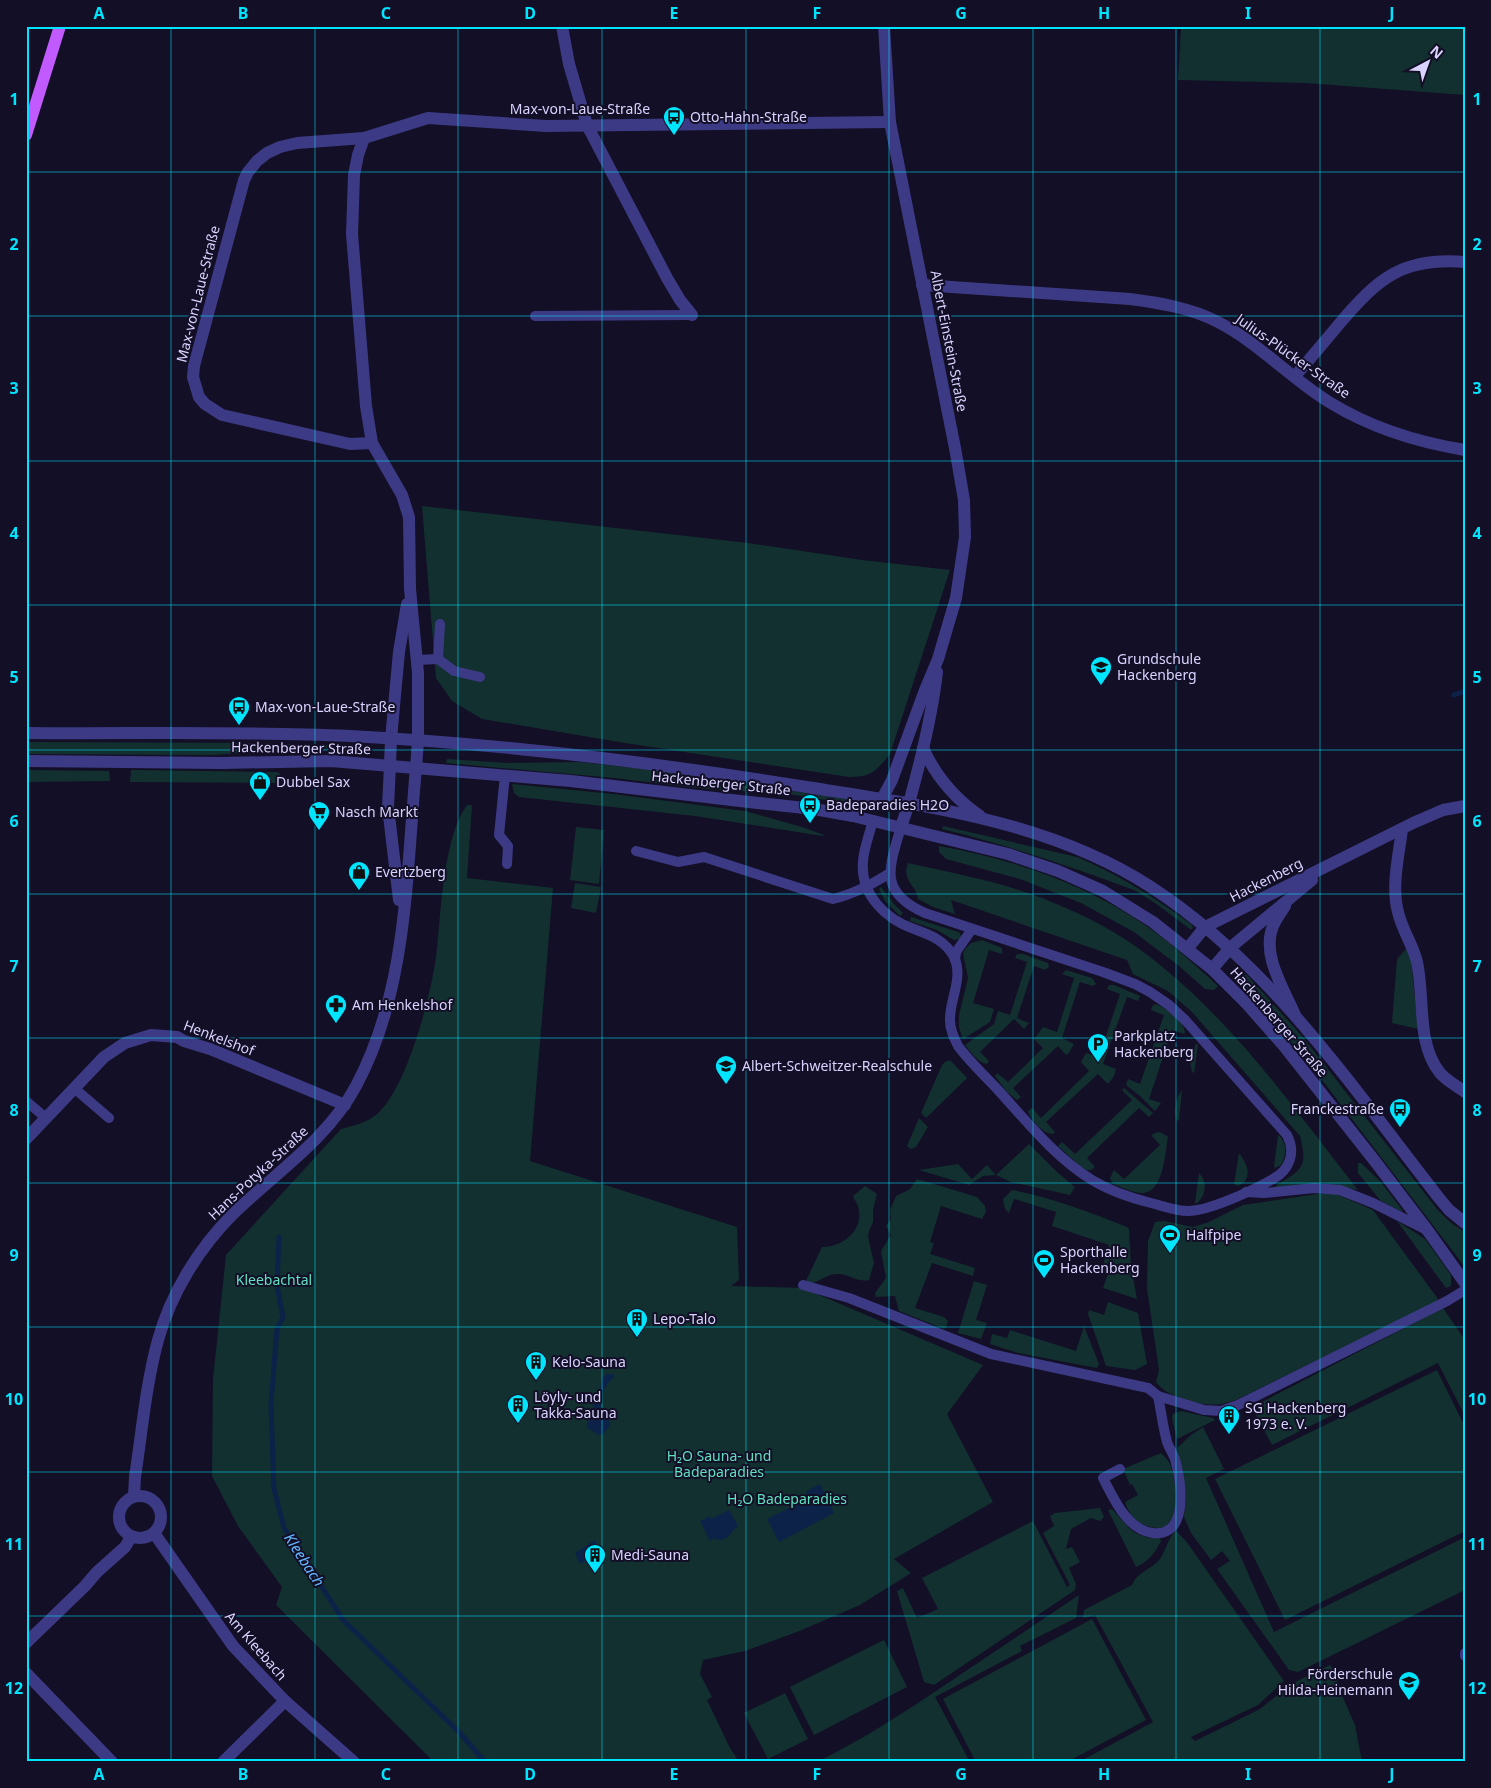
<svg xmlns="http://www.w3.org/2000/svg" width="1491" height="1788" font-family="'Noto Sans',sans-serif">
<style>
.green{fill:#12302f}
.water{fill:#0c2248}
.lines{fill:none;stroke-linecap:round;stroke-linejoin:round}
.stream{stroke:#0c2248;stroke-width:5}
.service{stroke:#3d3a85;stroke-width:10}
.minor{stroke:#3d3a85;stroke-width:12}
.tertiary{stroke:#3d3a85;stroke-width:12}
.primary{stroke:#c25bff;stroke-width:12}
.grid{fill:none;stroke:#00e5ff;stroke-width:1;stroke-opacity:0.55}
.labels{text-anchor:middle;stroke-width:4;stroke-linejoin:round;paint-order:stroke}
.street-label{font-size:14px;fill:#d9d4ff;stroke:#130f26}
.poi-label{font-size:14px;fill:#d9d4ff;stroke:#130f26;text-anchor:start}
.park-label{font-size:14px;fill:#5fe0c0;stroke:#130f26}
.water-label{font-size:15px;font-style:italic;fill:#62b6ff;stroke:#130f26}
.neatline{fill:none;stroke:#00e5ff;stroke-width:2}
.grid-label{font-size:16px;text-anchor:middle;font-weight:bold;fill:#00e5ff}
</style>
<rect width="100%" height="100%" fill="#130f26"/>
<g class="green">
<path d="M1150 26H1465V95L1306 83 1178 80 1181 29Z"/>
<path d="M422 506 748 543 862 560 950 570 890 754C876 771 872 777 849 777L625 743 482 719 452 701 436 678Z"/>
<path d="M26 742 257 743 359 746V750L297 749 213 755 26 754Z"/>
<path d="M447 759 508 763 579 762 671 772 851 800 850 804 789 794 706 789 614 778 446 763Z"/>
<path d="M26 770 109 771 110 781 26 782Z"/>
<path d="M131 770 277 772 280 774 281 779 276 783 130 782Z"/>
<path d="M512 784 613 794 745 811 802 827 824 835 823 836 695 816 519 797 514 793Z"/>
<path d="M467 805H472L467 878 553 888 530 1161 737 1227 739 1280 731 1286 803 1288 983 1365 947 1414 993 1502 894 1559 911 1573 860 1605 797 1632 745 1651 703 1660 700 1674 712 1697 707 1700 729 1746 739 1762H434L276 1605 282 1587 238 1526 212 1476 213 1379 226 1255 341 1129C353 1126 365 1123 376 1115 407 1090 433 989 437 949 441 909 444 836 467 805Z"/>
<path d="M943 826 1077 857C1118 874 1155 898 1191 924L1193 927 1192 929H1190L1155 903 1136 891 1123 886C1063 864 1004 844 942 829Z"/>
<path d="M576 827 604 830 599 884 570 880Z"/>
<path d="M939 846C1011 859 1084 883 1145 925 1172 943 1195 965 1218 986L1214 990 1205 989 1179 966 1134 932 1081 903 1020 879 946 859 939 852Z"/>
<path d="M908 863C957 874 1008 883 1054 903 1086 916 1119 933 1146 954 1231 1018 1293 1107 1358 1190L1324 1183 1277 1188 1275 1186C1302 1170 1308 1168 1300 1136L1192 1012 1168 991 1133 974 1127 960 951 900 955 914 933 907 918 899C917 885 901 882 908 863Z"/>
<path d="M575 883 601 887 596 913 571 908Z"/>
<path d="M881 887 895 905 903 913 900 916 885 901 879 889Z"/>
<path d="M911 917 955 931 960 933 961 937 959 939 954 940 937 930 910 921Z"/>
<path d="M982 940 1002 948V954L989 950 973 1003 994 1009 990 1022 963 1039 959 1027V1015L968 978 963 954 965 949 971 943Z"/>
<path d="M1406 949 1411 959 1418 1029 1392 1023 1397 959Z"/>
<path d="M1017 954H1023L1045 962 1048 963 1049 967 1045 970 1034 966 1017 1018 1029 1023 1024 1029 1014 1019 980 1052 989 1061 987 1064C977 1062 971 1052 965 1045L994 1024 998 1011 1010 1015 1027 962 1015 958Z"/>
<path d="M1066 970 1092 978 1096 984 1093 986 1080 982 1062 1038 1074 1044 1069 1053 1066 1055 1058 1046 1013 1088 1021 1097 1017 1100 1007 1092 995 1076 997 1073 1008 1082 1043 1048 1034 1039 1043 1027 1057 1032 1074 978 1062 974Z"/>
<path d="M1246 974 1302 1036 1437 1209 1451 1223 1465 1232V1267L1306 1059 1237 983Z"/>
<path d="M1109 985H1114L1140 996 1138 1001 1127 997 1103 1064 1116 1069 1114 1076 1108 1084 1098 1074 1046 1122 1055 1132 1053 1134C1043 1134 1031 1120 1028 1111L1032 1108 1041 1118 1089 1071 1081 1062 1086 1053 1099 1057 1120 994 1107 989Z"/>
<path d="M1156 1004C1167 1009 1183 1020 1185 1032L1184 1034 1172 1030 1149 1099 1161 1103 1155 1111 1140 1096 1126 1085 1128 1079 1140 1084 1164 1015 1151 1010 1153 1005Z"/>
<path d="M1196 1044H1198L1194 1074C1187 1065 1192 1054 1196 1044Z"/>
<path d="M950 1060 967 1078 926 1118 921 1113 942 1065 945 1062Z"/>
<path d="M1124 1088 1153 1113 1149 1117 1139 1108 1087 1158 1095 1167 1091 1170H1087L1083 1169 1058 1146 1062 1142 1075 1154 1132 1100 1122 1090Z"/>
<path d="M1182 1090 1179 1120 1177 1121C1173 1111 1176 1098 1182 1090Z"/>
<path d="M919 1118 928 1127 916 1147 911 1149 907 1146Z"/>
<path d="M1158 1132 1162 1133 1168 1137C1165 1152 1164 1190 1144 1193 1135 1194 1121 1187 1113 1184L1110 1178 1114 1170 1124 1179 1160 1145 1151 1135Z"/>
<path d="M1279 1135C1287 1144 1287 1155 1281 1165L1275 1168 1274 1166 1278 1136Z"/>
<path d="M1029 1144 1057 1172 1075 1187 1070 1195 1011 1182 996 1175 983 1176 969 1185 919 1170 958 1164 972 1179 987 1165 996 1175Z"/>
<path d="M1239 1153C1247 1163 1254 1179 1238 1186L1234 1184Z"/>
<path d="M1358 1163H1361L1380 1181 1403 1211H1400L1381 1201 1358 1173Z"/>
<path d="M1199 1173C1208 1182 1206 1196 1196 1204L1195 1203Z"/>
<path d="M917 1179 977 1197 985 1206 986 1212 982 1219 941 1206 930 1242 934 1243 930 1254 975 1268 973 1276 932 1263 915 1308 944 1317 948 1321 946 1327 944 1329 899 1311 895 1296 876 1297 875 1293 886 1278 881 1251 891 1235 886 1226 891 1219 890 1210 896 1196 910 1189Z"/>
<path d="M865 1186 877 1194 873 1210V1222L869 1231 868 1237 874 1263 869 1280C858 1283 849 1274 838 1274 824 1273 820 1285 805 1283L822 1247C843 1247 865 1230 858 1206 857 1203 854 1199 853 1196Z"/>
<path d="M1012 1190C1053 1198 1089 1212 1127 1227L1129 1229 1131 1266 1137 1299 1103 1288 1110 1268 1103 1265 1109 1245 1052 1226 1056 1212 1014 1199 1009 1213 1005 1209 1003 1199Z"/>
<path d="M1323 1193 1336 1194 1373 1210 1438 1299 1434 1303 1238 1399C1233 1401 1227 1403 1222 1404 1204 1407 1167 1398 1156 1382L1159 1370 1147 1289 1148 1241 1155 1222 1164 1221 1193 1227 1209 1222 1243 1205Z"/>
<path d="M1397 1221 1425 1239 1451 1275V1286L1446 1288Z"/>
<path d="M974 1281 987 1285 976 1320 987 1323 981 1339 958 1333Z"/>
<path d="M1108 1302 1138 1313 1147 1364 1135 1370 1106 1366 1088 1314 1089 1310 1104 1315Z"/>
<path d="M1443 1308 1465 1340V1416L1438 1363 1272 1445 1252 1407Z"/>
<path d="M1084 1326 1099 1364 1097 1368 1018 1353 990 1344 992 1334 1007 1338 1010 1330 1076 1351Z"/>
<path d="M1437 1370 1465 1427V1531L1285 1620 1215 1479Z"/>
<path d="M1181 1411 1213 1418 1215 1420 1177 1439 1172 1418 1173 1414Z"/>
<path d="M1203 1427 1224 1469 1206 1478 1274 1632 1465 1537V1590L1298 1672 1289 1670 1217 1569 1230 1561 1222 1551 1211 1560 1191 1533 1184 1517 1186 1499 1182 1468 1177 1448 1191 1435Z"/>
<path d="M1161 1453C1164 1456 1167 1459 1169 1462 1176 1475 1179 1511 1170 1523 1163 1532 1145 1527 1137 1521 1131 1516 1127 1509 1125 1502L1138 1495 1132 1484 1130 1485 1123 1469Z"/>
<path d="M1100 1508 1104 1517 1100 1521 1091 1518 1071 1529 1066 1549 1072 1547 1080 1562 1069 1568 1076 1584 1075 1590 934 1685 924 1682 897 1591 903 1588 917 1618 938 1609 922 1578 1033 1521 1067 1587 1070 1585 1043 1533 1054 1526 1050 1516 1055 1513Z"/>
<path d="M1112 1509C1128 1526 1133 1539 1160 1538L1161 1541C1155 1553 1148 1562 1136 1567L1108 1510Z"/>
<path d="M1175 1531 1177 1532 1186 1541 1284 1681 1258 1705 1191 1737 1195 1741 1260 1709 1291 1684 1330 1665 1335 1672 1341 1693 1355 1725 1362 1762H1079L1153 1722 1095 1615 1083 1618 1084 1610 1132 1585C1138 1571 1151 1570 1160 1559 1166 1550 1168 1539 1175 1531Z"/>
<path d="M1079 1595 1076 1618 1020 1646 1022 1651 935 1697 970 1762H818L869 1734 915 1705Z"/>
<path d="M1092 1619 1146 1720 1067 1762H976L943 1699Z"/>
<path d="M884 1640 907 1687 814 1735 790 1687Z"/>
<path d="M785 1693 808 1739 768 1759 744 1713Z"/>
</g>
<g class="water">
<path d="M607 1374H612L615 1376C605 1384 597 1399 604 1412 607 1417 610 1419 610 1426L603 1434 598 1435 587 1427V1418L590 1414 595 1411 591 1399 592 1394 599 1391 603 1377Z"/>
<path d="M820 1484 834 1513 779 1542 767 1519 805 1500 807 1491Z"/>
<path d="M729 1510 738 1526C730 1532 730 1540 718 1540L715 1538 710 1541 700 1521 710 1516 711 1519Z"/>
<path d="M595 1540 601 1553 580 1564 575 1553Z"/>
</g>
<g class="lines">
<g class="stream">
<path d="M1454 695 1465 691"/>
<path d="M279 1237 277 1286 283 1317 277 1329 271 1404 274 1489 284 1528 343 1620 460 1733 485 1762"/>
</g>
<g class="service">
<path d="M535 316 692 315"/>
<path d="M438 659 440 624"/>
<path d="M417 660 438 659 454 671 480 677"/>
<path d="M505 775 499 835 508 846 507 864"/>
<path d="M873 820C870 833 864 847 863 861 860 894 885 919 914 929 930 935 945 940 954 957 964 978 949 1000 950 1021 950 1030 954 1038 958 1046 970 1062 985 1076 999 1091 1027 1122 1056 1158 1092 1180 1110 1191 1131 1198 1151 1203 1163 1206 1176 1211 1188 1211 1209 1211 1254 1190 1273 1179 1290 1170 1296 1152 1287 1135L1186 1021 1169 1005 1150 992 1135 984 1103 972 925 913C878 892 889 868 901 827"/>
<path d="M636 851 678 862 704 857 833 899C854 894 871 885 890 873"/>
<path d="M955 960 956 952 972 929"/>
<path d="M74 1088 109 1118"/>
<path d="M26 1101 46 1118"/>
<path d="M1246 1192 1264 1193 1314 1188 1340 1190 1373 1203 1427 1230"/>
<path d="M803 1285 849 1298 991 1354 1148 1388 1158 1396 1204 1410 1221 1411 1238 1405 1447 1301 1465 1290"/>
<path d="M1120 1469 1103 1478C1114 1499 1127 1530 1153 1533 1190 1537 1181 1481 1175 1459 1173 1453 1169 1448 1167 1442 1163 1427 1161 1411 1158 1396"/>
<path d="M1465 1653V1656"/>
</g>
<g class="minor">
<path d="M562 26 569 64 587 125 667 278 680 300 692 315"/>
<path d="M364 138 358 155 354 175 352 234 366 406 372 443 402 495 409 517 410 589 418 673V741"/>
<path d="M922 285 1130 299C1160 303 1191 308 1218 322 1259 343 1290 378 1329 402 1371 428 1416 442 1465 450"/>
<path d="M1295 376C1310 359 1325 341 1340 323 1378 278 1403 257 1465 262"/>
<path d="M372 443 350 444 222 415 205 404 199 397 193 377 194 366 244 180 248 172 257 161 267 153 280 147 297 143 364 138 428 118 546 126 890 122"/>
<path d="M391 739 399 652 407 604"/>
<path d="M390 765 388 807 399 900"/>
<path d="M882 799 892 780 925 690 938 659 956 598 965 537 964 500 955 448 890 122 884 26"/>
<path d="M909 803C921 760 932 716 937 672"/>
<path d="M1402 829C1399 855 1391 886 1398 912 1402 930 1413 945 1417 962 1425 998 1416 1043 1440 1073 1447 1081 1457 1086 1465 1092"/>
<path d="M1285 906C1281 912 1276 919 1273 926 1261 955 1284 989 1295 1015"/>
<path d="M1188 948 1205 927 1413 823 1443 810 1465 806"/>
<path d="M1212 969 1231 947 1312 880"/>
<path d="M26 1139 104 1057 125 1043 151 1035 177 1037 184 1041 210 1049 345 1105"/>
<circle cx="140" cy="1517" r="21"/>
<path d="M134 1496 135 1477C142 1431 146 1384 158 1340 171 1293 199 1248 233 1214 275 1173 327 1140 356 1086 408 989 406 875 416 768"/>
<path d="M154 1533 233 1646 285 1701 354 1762"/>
<path d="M26 1643 85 1586 97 1572 125 1547 131 1537"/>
<path d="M26 1673 112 1762"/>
<path d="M223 1762 285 1701"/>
</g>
<g class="tertiary">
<path d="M26 733C134 734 242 731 350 736 505 744 659 763 813 788 928 806 1051 822 1151 887 1270 964 1353 1088 1439 1198L1449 1210 1465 1223"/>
<path d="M923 748C936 777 954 798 980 816"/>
<path d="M26 761 221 763 331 761 571 781 740 801 814 809 853 816 1008 854 1058 871 1103 891 1153 922 1212 969 1247 1004 1284 1046 1374 1160 1428 1231 1465 1283"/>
<path d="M390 765 391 739"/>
<path d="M416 768 418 741"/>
<path d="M901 827 909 803"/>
</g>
<path class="primary" d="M26 135 60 26"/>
</g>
<path class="grid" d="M171 26V1762M315 26V1762M458 26V1762M602 26V1762M746 26V1762M889 26V1762M1033 26V1762M1176 26V1762M1320 26V1762M26 172H1465M26 316H1465M26 461H1465M26 605H1465M26 750H1465M26 894H1465M26 1038H1465M26 1183H1465M26 1327H1465M26 1472H1465M26 1616H1465"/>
<defs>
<g id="bus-pin" transform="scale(1.125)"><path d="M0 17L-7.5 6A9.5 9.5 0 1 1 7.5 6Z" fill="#00e5ff" stroke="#130f26"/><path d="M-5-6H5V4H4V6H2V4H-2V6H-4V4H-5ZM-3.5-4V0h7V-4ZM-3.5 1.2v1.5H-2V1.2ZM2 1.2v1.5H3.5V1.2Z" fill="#111"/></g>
<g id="school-pin" transform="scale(1.125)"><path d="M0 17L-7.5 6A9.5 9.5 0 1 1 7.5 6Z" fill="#00e5ff" stroke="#130f26"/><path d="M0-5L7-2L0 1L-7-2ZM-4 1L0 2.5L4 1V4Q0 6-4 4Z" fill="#111"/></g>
<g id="shop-pin" transform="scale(1.125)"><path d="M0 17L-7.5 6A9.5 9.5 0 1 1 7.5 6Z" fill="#00e5ff" stroke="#130f26"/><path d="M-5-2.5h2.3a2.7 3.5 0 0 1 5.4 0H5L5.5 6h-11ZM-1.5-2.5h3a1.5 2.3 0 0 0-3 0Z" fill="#111"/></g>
<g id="supermarket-pin" transform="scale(1.125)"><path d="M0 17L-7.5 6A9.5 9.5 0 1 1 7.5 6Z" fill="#00e5ff" stroke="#130f26"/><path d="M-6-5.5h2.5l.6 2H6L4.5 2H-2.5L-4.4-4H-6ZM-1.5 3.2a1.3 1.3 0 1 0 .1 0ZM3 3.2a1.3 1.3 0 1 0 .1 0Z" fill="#111"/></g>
<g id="pharmacy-pin" transform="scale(1.125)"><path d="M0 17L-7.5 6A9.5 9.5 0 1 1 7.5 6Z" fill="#00e5ff" stroke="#130f26"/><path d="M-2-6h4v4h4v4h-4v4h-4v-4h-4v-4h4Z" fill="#111"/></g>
<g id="parking-pin" transform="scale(1.125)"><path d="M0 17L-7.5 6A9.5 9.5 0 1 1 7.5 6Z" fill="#00e5ff" stroke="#130f26"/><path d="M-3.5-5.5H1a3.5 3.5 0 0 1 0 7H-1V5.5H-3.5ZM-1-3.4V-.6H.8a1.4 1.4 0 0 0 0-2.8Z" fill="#111"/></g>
<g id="stadium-pin" transform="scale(1.125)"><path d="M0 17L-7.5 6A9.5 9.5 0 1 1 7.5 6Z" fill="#00e5ff" stroke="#130f26"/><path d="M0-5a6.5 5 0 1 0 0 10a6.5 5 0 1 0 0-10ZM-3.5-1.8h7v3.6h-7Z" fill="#111"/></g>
<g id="building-pin" transform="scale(1.125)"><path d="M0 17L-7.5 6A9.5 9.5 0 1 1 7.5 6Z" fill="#00e5ff" stroke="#130f26"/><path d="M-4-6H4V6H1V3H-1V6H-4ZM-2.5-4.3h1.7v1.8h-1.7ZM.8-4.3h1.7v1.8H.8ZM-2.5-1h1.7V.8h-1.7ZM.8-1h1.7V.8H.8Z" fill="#111"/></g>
</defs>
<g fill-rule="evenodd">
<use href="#bus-pin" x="674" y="117"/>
<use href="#school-pin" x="1101" y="667"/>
<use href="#bus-pin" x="239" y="707"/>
<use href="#shop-pin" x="260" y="782"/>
<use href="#bus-pin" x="810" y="805"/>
<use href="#supermarket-pin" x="319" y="812"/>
<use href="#shop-pin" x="359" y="872"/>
<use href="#pharmacy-pin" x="336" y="1005"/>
<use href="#parking-pin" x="1098" y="1044"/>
<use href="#school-pin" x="726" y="1066"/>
<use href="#bus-pin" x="1400" y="1109"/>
<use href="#stadium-pin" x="1170" y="1235"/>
<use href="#stadium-pin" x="1044" y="1260"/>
<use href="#building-pin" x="637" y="1319"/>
<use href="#building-pin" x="536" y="1362"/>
<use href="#building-pin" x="518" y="1405"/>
<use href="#building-pin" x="1229" y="1416"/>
<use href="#building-pin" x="595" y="1555"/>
<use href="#school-pin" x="1409" y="1682"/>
</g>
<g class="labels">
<g class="street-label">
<text x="580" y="114">Max-von-Laue-Straße</text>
<text transform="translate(198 294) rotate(-76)" y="5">Max-von-Laue-Straße</text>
<text transform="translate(949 341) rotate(79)" y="5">Albert-Einstein-Straße</text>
<text transform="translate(1293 356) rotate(35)" y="5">Julius-Plücker-Straße</text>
<text transform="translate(301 748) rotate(1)" y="5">Hackenberger Straße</text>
<text transform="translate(721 783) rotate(6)" y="5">Hackenberger Straße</text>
<text transform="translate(1266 880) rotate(-27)" y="5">Hackenberg</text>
<text transform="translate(1279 1022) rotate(49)" y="5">Hackenberger Straße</text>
<text transform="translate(219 1038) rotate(21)" y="5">Henkelshof</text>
<text transform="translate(258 1173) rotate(-43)" y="5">Hans-Potyka-Straße</text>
<text transform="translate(256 1646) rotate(49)" y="5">Am Kleebach</text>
</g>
<g class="poi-label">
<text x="690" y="122">Otto-Hahn-Straße</text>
<text x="1117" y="664">Grundschule<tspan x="1117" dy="16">Hackenberg</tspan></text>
<text x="255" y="712">Max-von-Laue-Straße</text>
<text x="276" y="787">Dubbel Sax</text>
<text x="826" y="810">Badeparadies H2O</text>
<text x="335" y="817">Nasch Markt</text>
<text x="375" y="877">Evertzberg</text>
<text x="352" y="1010">Am Henkelshof</text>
<text x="1114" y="1041">Parkplatz<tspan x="1114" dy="16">Hackenberg</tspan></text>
<text x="742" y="1071">Albert-Schweitzer-Realschule</text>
<text x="1384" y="1114" text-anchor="end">Franckestraße</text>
<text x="1186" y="1240">Halfpipe</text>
<text x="1060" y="1257">Sporthalle<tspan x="1060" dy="16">Hackenberg</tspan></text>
<text x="653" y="1324">Lepo-Talo</text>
<text x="552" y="1367">Kelo-Sauna</text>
<text x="534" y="1402">Löyly- und<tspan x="534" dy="16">Takka-Sauna</tspan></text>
<text x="1245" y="1413">SG Hackenberg<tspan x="1245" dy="16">1973 e. V.</tspan></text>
<text x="611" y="1560">Medi-Sauna</text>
<text x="1393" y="1679" text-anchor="end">Förderschule<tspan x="1393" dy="16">Hilda-Heinemann</tspan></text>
</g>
<g class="park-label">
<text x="274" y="1285">Kleebachtal</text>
<text x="719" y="1461">H₂O Sauna- und<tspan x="719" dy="16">Badeparadies</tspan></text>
<text x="787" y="1504">H₂O Badeparadies</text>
</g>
<g class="water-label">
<text transform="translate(304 1560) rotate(57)" y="5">Kleebach</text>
</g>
</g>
<rect width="1491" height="1788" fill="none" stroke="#130f26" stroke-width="55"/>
<g transform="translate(1428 62) rotate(41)" stroke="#130f26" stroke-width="4" paint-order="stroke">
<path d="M0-4L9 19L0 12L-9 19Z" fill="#d9d4ff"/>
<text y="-8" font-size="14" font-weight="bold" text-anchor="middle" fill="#d9d4ff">N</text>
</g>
<rect x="28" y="28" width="1436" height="1732" class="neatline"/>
<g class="grid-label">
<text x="99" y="19">A</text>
<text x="243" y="19">B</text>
<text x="386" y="19">C</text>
<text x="530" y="19">D</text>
<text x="674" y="19">E</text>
<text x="817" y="19">F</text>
<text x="961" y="19">G</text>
<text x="1104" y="19">H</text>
<text x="1248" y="19">I</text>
<text x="1392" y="19">J</text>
<text x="14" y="105">1</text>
<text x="1477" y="105">1</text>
<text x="14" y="250">2</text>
<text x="1477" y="250">2</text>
<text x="14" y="394">3</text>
<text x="1477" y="394">3</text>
<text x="14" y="539">4</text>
<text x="1477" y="539">4</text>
<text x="14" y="683">5</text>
<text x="1477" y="683">5</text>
<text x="14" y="827">6</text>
<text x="1477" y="827">6</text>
<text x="14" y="972">7</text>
<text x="1477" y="972">7</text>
<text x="14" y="1116">8</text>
<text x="1477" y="1116">8</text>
<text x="14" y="1261">9</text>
<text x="1477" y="1261">9</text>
<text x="14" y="1405">10</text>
<text x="1477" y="1405">10</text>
<text x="14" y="1550">11</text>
<text x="1477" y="1550">11</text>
<text x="14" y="1694">12</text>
<text x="1477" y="1694">12</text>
<text x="99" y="1780">A</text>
<text x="243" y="1780">B</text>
<text x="386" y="1780">C</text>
<text x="530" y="1780">D</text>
<text x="674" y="1780">E</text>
<text x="817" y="1780">F</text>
<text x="961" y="1780">G</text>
<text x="1104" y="1780">H</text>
<text x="1248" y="1780">I</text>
<text x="1392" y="1780">J</text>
</g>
</svg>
